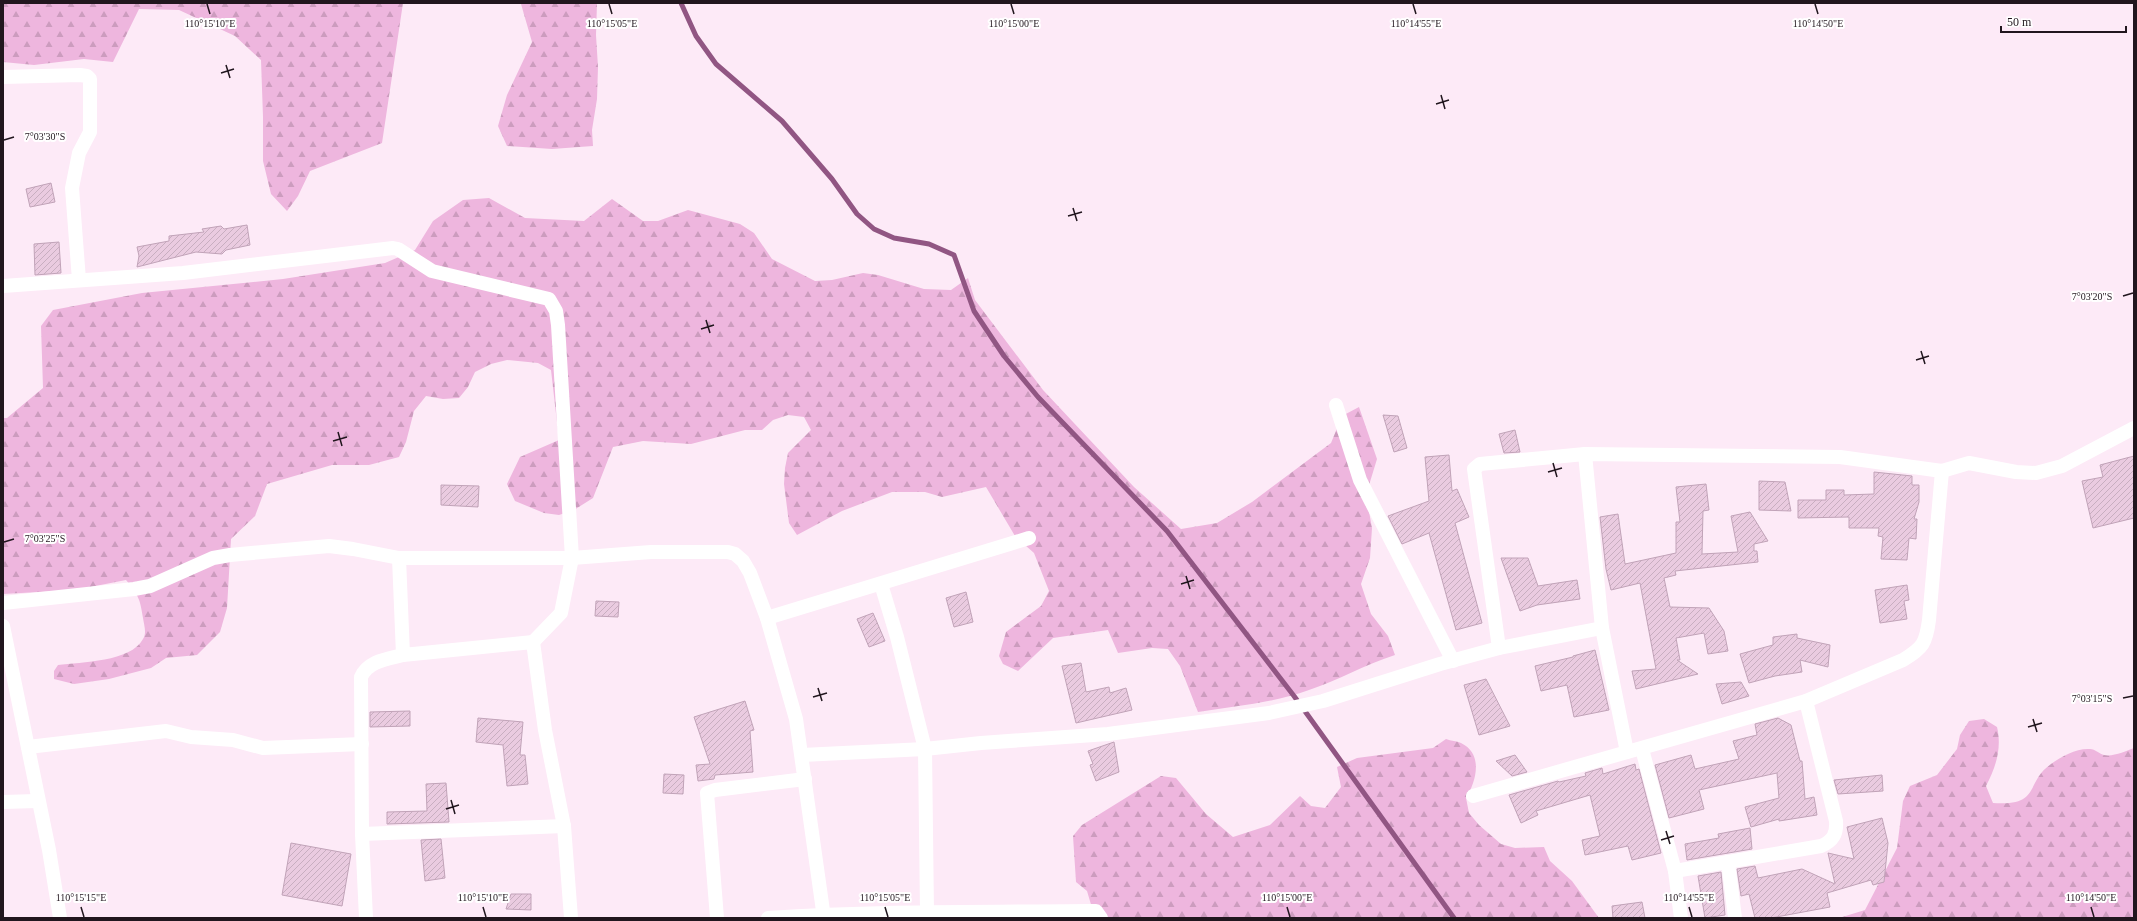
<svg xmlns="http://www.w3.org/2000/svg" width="2137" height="921" font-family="'Times New Roman',serif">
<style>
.forest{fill:url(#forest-firs)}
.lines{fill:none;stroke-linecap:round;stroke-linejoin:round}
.stream{stroke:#915683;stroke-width:5}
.building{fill:url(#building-hatch);stroke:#c1a3b8}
.street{stroke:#fff;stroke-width:14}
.ticks{fill:none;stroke:#21161e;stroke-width:1.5}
.ticks-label{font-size:10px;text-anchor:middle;fill:#21161e;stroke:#fff;stroke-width:4;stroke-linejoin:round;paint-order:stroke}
</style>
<defs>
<pattern id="forest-firs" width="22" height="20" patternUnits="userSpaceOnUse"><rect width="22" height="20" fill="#eeb6de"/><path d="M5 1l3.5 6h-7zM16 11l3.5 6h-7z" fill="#cc9cbe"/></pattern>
<pattern id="building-hatch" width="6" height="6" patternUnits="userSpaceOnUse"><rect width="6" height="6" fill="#eacbe0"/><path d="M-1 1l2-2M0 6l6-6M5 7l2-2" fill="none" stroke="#c8aec0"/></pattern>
</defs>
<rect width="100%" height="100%" fill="#fdeaf7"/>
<g class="forest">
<path d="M3 3H403L382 143 310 171 298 196 287 211 271 194 263 161V117L261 60 235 36 179 10 139 9 113 62 84 59 34 65 3 62Z"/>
<path d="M519 3H597L596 35 598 67 597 99 592 130 593 146 552 149 507 146 498 126 507 95 532 42 521 4Z"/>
<path d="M489 198 525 218 584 221 612 199 643 221H658L688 210 740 224 754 233 772 259 815 281 832 280 863 273 878 275 924 289 951 290 968 278 975 300 1043 390 1134 487 1181 529 1217 523 1252 502 1331 443 1342 416 1359 407 1377 459 1366 495 1372 528 1370 558 1361 584 1371 614 1388 636 1395 655C1364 665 1339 680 1309 690 1274 703 1235 706 1198 712L1180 666 1168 649 1152 648 1118 653 1108 630 1053 638 1018 671 1003 664 999 656 1006 632 1041 606 1049 591 1034 553 1015 536 986 487 942 497 925 492H892L842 511 797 535 789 523 784 484 785 468 788 453 811 430 804 417 788 415 773 420 762 430H745L691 444 643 441 613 447 593 498 574 510 559 515 544 513 515 501 507 484 520 457 559 440 551 370 538 363 507 360 491 364 475 372 468 387 459 398 443 399 426 396 414 411 406 442 399 457 369 465H332L267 484 255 516 231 539 227 608 220 632 197 655 166 658 151 668 109 679 74 684 54 679V671L58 665C81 662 131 662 143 639 147 633 144 625 143 618 140 599 139 596 126 580L75 590 3 594V418H7L43 388 41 326 53 310 142 293 283 279 385 263 415 250 433 221 463 200Z"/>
<path d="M1984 719 1997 727C2002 748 1996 767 1986 786L1993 803C2042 806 2024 783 2051 764 2062 756 2077 748 2090 749 2095 749 2100 754 2104 755 2113 757 2126 751 2134 748V918H1839L1865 910 1897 848 1903 801 1910 786 1937 775 1957 749 1960 735 1969 721Z"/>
<path d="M1446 739C1451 741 1457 741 1461 743 1484 754 1476 782 1466 798L1469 813 1479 825 1501 844 1515 848 1544 847 1550 861 1572 881 1599 918H1095L1087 891 1076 882 1073 836 1082 825 1161 776 1176 778 1206 814 1233 837 1270 825 1300 796 1311 806 1325 808 1341 787 1337 767 1357 758 1433 748Z"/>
</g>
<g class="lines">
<path class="stream" d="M681 3 696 36 716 64 782 121 832 179 857 214 874 229 894 238 929 244 954 255 974 311 1004 356 1038 397 1167 531 1294 696 1454 918"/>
</g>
<g class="building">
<path d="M51 183 55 202 30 207 26 189Z"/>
<path d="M247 225 250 245 226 250 222 254 196 252 137 267 139 256 137 247 169 241V236L204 232 202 229 221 226 224 229Z"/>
<path d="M59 242 61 273 35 275 34 244Z"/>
<path d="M1383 415 1398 416 1407 448 1394 452Z"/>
<path d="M1515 430 1520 452 1504 453 1499 434Z"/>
<path d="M1449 455 1452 491 1457 489 1469 517 1455 523 1482 623 1456 630 1429 533 1402 544 1388 516 1429 501 1425 457Z"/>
<path d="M2134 456V518L2093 528 2082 481 2103 477 2100 465Z"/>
<path d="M1874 472 1912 476V485H1919V502L1914 519H1917L1916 539 1909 538 1907 560 1881 559 1883 537 1878 536 1879 528H1849V517L1798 518V500H1826V490H1844V495L1874 494Z"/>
<path d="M1759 481 1785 482 1791 511 1759 510Z"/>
<path d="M1706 484 1709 510 1703 511 1702 554 1738 552 1731 516 1750 512 1768 541 1754 544V551H1757L1758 562 1675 571 1676 575 1664 578 1670 607 1709 608 1724 631 1728 651 1708 654 1704 633 1676 638 1680 660H1677L1698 674 1636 689 1632 671 1656 669 1640 583 1611 590 1606 569 1600 517 1618 514 1625 564 1676 553V522H1680L1676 487Z"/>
<path d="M441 485 479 486 478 507 441 505Z"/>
<path d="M1501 558H1528L1538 586 1577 580 1580 599 1537 605 1520 611Z"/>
<path d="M1907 585 1909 600 1904 601 1907 619 1880 623 1875 590Z"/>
<path d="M966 592 973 622 954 627 946 598Z"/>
<path d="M596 601 619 602 618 617 595 616Z"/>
<path d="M873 613 885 641 869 647 857 619Z"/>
<path d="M1797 634V638L1830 645 1828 667 1800 660 1802 672 1775 676 1749 683 1740 654 1773 645V637Z"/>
<path d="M1595 650 1609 710 1574 717 1567 685 1541 691 1535 666 1573 657V656Z"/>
<path d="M1081 663 1086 692 1109 687 1110 693 1126 688 1132 710 1076 723 1062 666Z"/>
<path d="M1486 679 1510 726 1479 735 1464 685Z"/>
<path d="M1741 682 1749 696 1722 704 1716 684Z"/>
<path d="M745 701 754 730 750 731 753 772 715 775 714 779 698 781 696 765 710 764 694 717Z"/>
<path d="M410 711V726L370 727V712Z"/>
<path d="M478 718 523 722 520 755H525L528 784 507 786 503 745 476 742Z"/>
<path d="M1778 718 1791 725 1800 761H1802L1805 799 1814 797 1817 815 1779 821V819L1751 827 1745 807 1779 798 1777 773 1699 790 1704 809 1669 818 1655 765 1691 755 1695 769 1739 759 1733 741 1757 735 1755 724Z"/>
<path d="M1114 742 1119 772 1096 781 1090 765 1093 764 1088 751Z"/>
<path d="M1515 755 1527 772 1512 776 1496 761Z"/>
<path d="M1635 764 1636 770 1639 769 1661 853 1632 860 1628 846 1585 855 1582 840 1600 836 1590 795 1536 811 1538 815 1521 823 1509 795 1558 781 1559 782 1586 776 1585 773 1602 768 1603 774Z"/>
<path d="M664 774 684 775 683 794 663 793Z"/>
<path d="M1882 775 1883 791 1838 794 1834 780Z"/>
<path d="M446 783 449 822 387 824V812L427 811 426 784Z"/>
<path d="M1882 818 1888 843 1884 882 1873 885 1871 880 1827 893 1830 907 1771 918H1755L1749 894 1741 896 1737 869 1755 866 1758 878 1802 869 1835 884 1828 853 1854 859 1847 827Z"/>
<path d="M1750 828 1752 849 1687 860 1685 844 1719 838 1718 834Z"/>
<path d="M441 839 445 878 425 881 421 840Z"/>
<path d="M291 843 351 854 342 906 282 895Z"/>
<path d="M1721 872 1725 915 1705 918 1698 876Z"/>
<path d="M511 894H531V910L506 909Z"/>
<path d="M1642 902 1645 918H1613L1612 906Z"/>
</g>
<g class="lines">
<g class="street">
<path d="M3 77 80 75 87 76 90 79V132L79 153 72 188 79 280"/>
<path d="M3 286 183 273 393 248 398 249 432 271 549 299 556 311 558 325 572 558 561 613 533 642"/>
<path d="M1336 405 1360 480 1453 661"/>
<path d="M399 558 403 655 533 642 545 730 564 826 571 918"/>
<path d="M881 584 897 637 925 749 927 912"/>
<path d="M3 603 134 589 150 586 213 558 230 555 329 546 353 549 399 558H572L651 552H728L735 554 743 561 750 573 767 618 796 719 824 918"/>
<path d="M767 618 1029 538"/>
<path d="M3 626 49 850 60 918"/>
<path d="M1499 648 1474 469 1480 464 1585 454"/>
<path d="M28 747 166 731 191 737 233 740 263 748 362 744"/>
<path d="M1642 749 1675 871 1681 918"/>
<path d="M1627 752 1602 628 1585 454 1840 457 1942 471 1969 463 2016 472 2036 473 2062 466 2134 428"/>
<path d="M802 755 925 749 981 743 1108 734 1269 713 1323 701 1440 664 1499 648 1602 628"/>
<path d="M1473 796 1806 701 1903 660C1923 648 1926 643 1929 620L1942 471"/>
<path d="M3 802 37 801"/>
<path d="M362 834 564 826"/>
<path d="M1728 862 1735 918"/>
<path d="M1675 871 1821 846C1833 841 1837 834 1836 821L1806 701"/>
<path d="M366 918 362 834 361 677C368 661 387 659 403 655"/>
<path d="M717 918 707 793 715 790 805 779"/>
<path d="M768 918C874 911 981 912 1087 911H1096L1101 918"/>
</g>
</g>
<path class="ticks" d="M207 4 210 14M609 4 612 14M1011 4 1014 14M1413 4 1416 14M1815 4 1818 14M226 65 230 78M221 73 234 69M1441 95 1445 109M1436 104 1449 100M4 140 14 137M1073 208 1077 221M1068 216 1082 212M2123 296 2133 293M706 320 710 333M701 329 714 325M1921 351 1925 364M1916 360 1929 356M338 432 342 446M333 441 347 437M1553 463 1557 477M1548 472 1562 468M4 542 14 539M1186 576 1190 589M1181 584 1194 580M818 688 822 701M813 697 827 693M2123 698 2133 696M2033 719 2037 732M2028 727 2042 723M451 800 455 814M446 809 459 805M1666 831 1670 844M1661 840 1674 836M81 907 84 917M483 907 486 917M885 907 888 917M1287 907 1290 917M1689 907 1692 917M2091 907 2094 917"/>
<g class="ticks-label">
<text x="210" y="27">110°15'10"E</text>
<text x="612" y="27">110°15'05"E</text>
<text x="1014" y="27">110°15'00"E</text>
<text x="1416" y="27">110°14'55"E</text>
<text x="1818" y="27">110°14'50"E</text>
<text x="45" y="140">7°03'30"S</text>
<text x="2092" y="300">7°03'20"S</text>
<text x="45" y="542">7°03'25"S</text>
<text x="2092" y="702">7°03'15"S</text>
<text x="81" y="901">110°15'15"E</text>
<text x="483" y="901">110°15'10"E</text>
<text x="885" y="901">110°15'05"E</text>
<text x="1287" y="901">110°15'00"E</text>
<text x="1689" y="901">110°14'55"E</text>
<text x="2091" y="901">110°14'50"E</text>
</g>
<rect width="2137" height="921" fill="none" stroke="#21161e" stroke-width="8"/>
<path d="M2001 26v6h125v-6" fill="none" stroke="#21161e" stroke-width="2"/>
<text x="2007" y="26" font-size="12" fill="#21161e" stroke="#ffffff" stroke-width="3" paint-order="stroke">50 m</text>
</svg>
